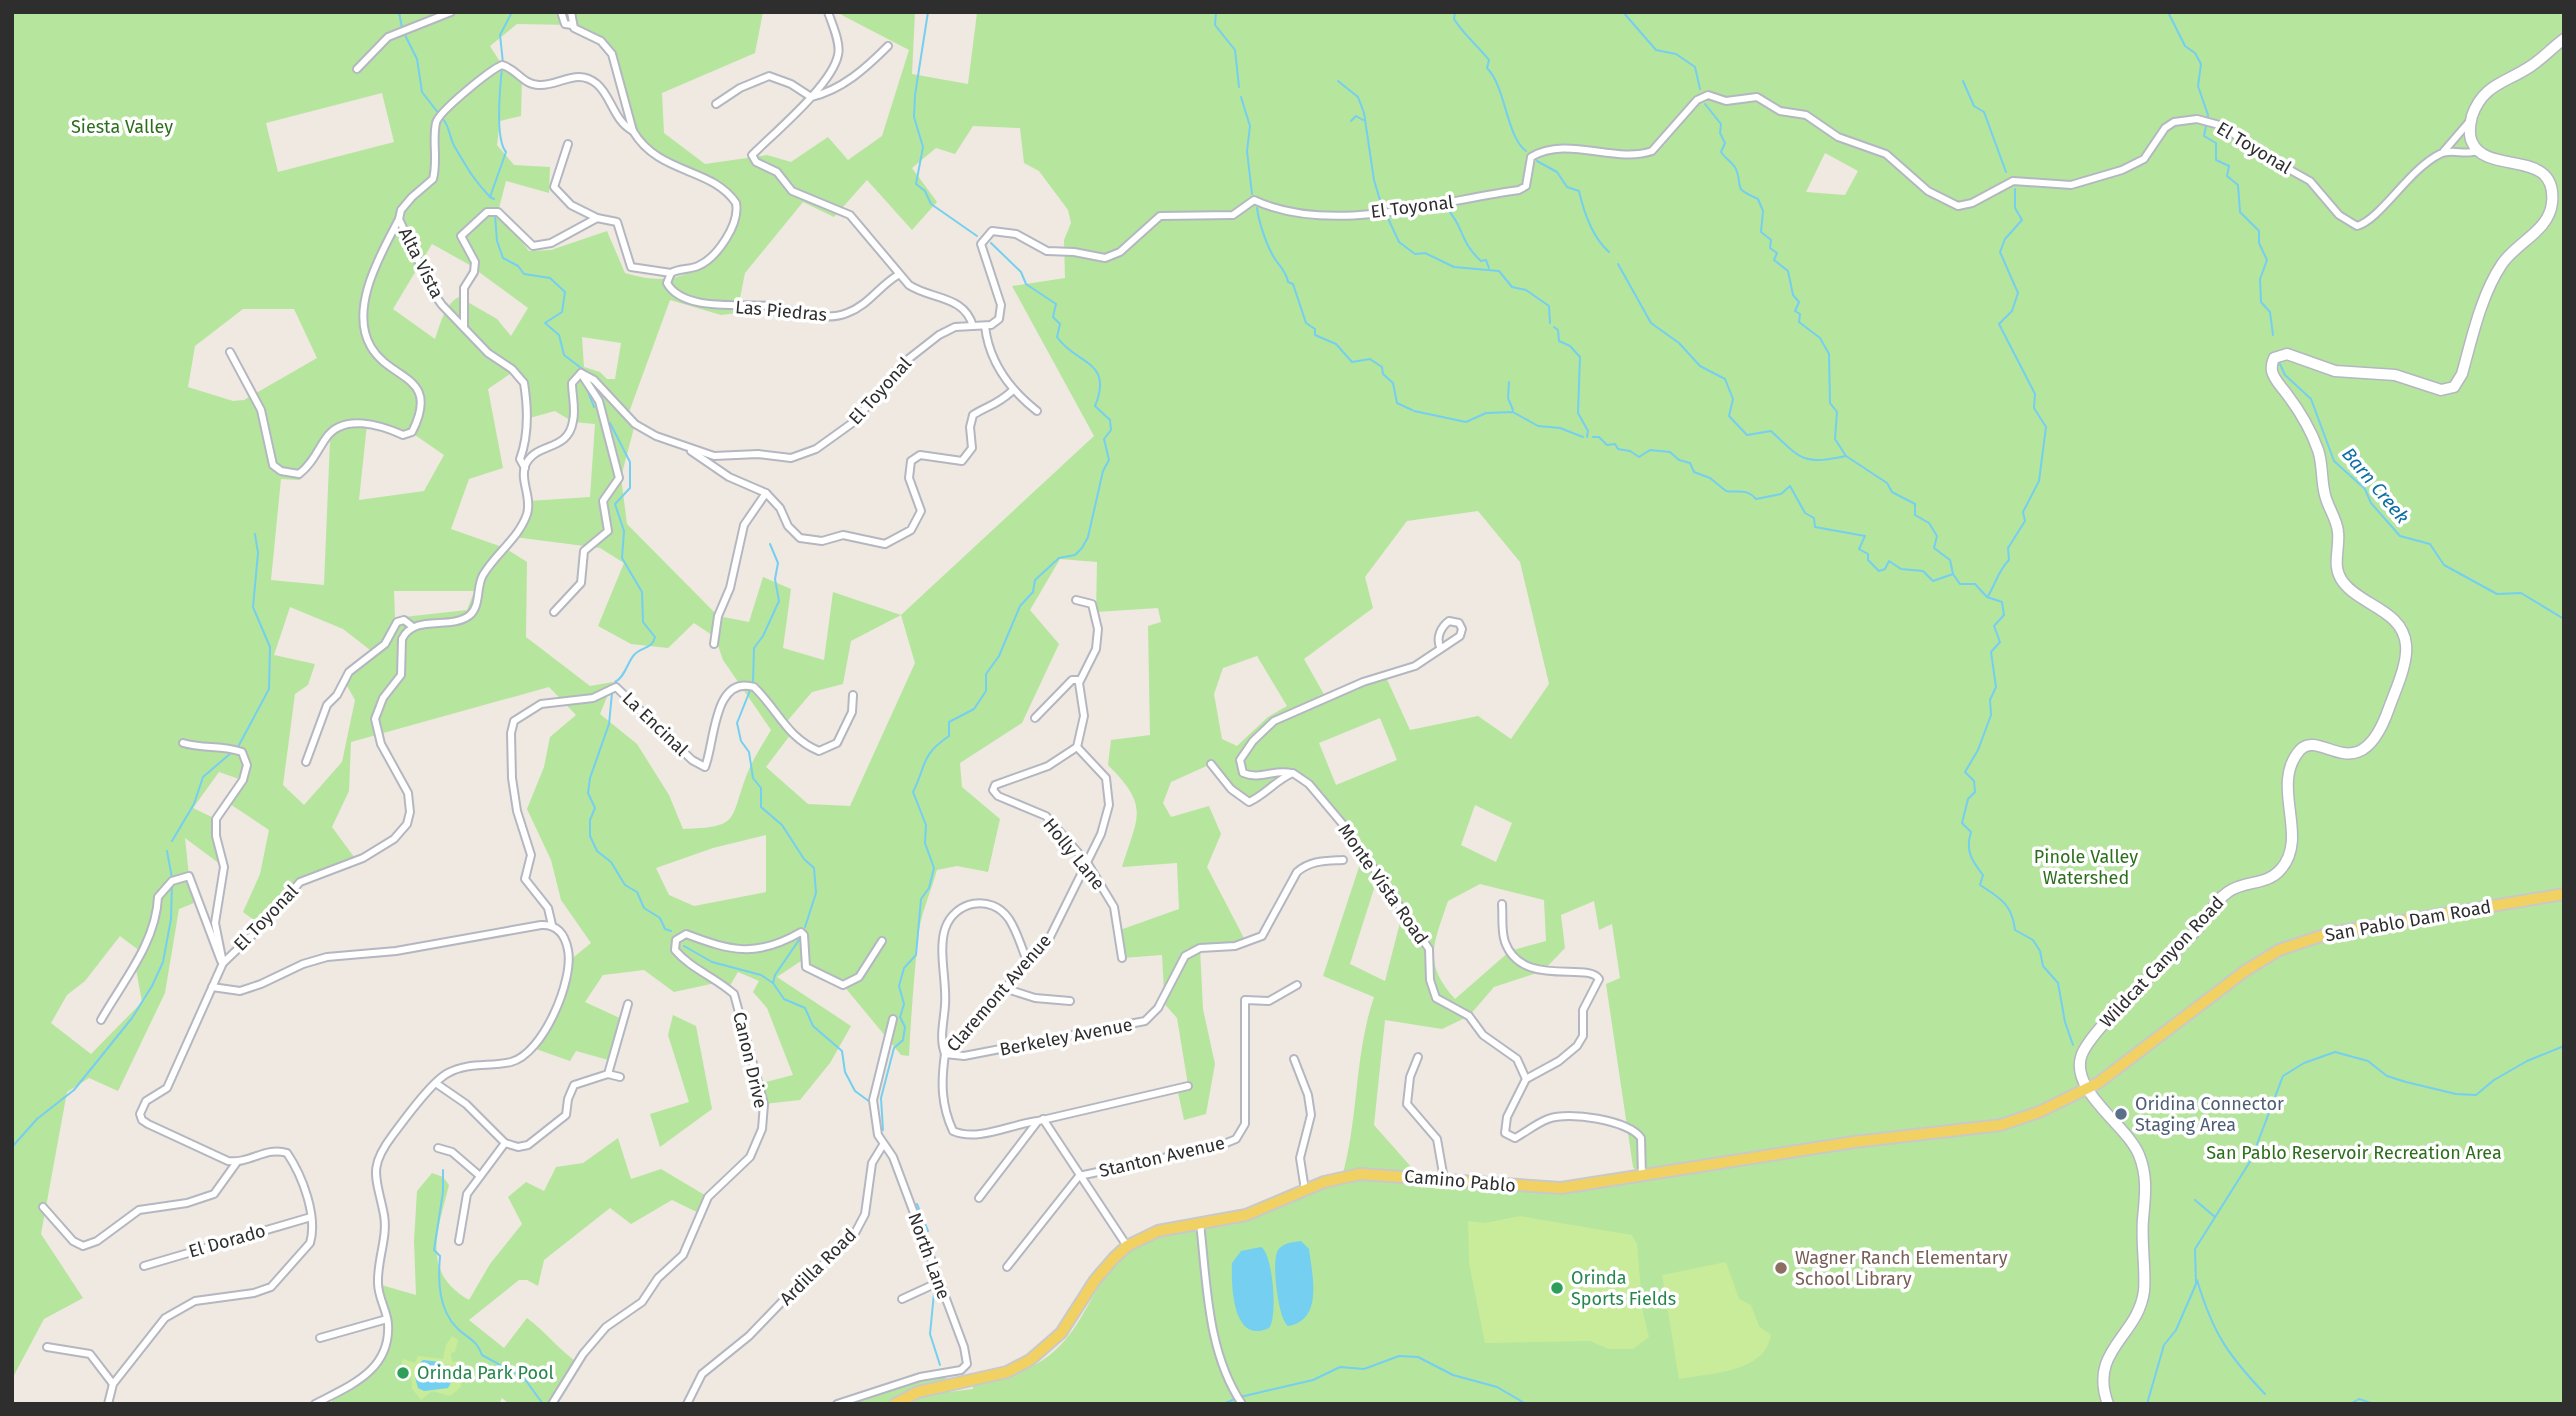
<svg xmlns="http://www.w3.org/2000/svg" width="2576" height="1416" font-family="'Fira Sans',sans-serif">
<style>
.green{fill:#b6e59e;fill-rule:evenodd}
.pitch{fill:#c9ec9a;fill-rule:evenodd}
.water{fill:#75cff0}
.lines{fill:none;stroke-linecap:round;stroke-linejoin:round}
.stream{stroke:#75cff0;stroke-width:2}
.street-casing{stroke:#b4b7c1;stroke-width:10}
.secondary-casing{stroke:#b4b7c1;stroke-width:13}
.primary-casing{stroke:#c9c9c9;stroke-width:14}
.street{stroke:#fff;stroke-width:6}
.secondary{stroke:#fff;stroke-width:10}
.primary{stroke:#f2d163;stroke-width:10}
.service-dot{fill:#5c6f8a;stroke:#fff;stroke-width:2.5}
.education-dot{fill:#8d6e63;stroke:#fff;stroke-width:2.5}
.leisure-dot{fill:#2e9e5b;stroke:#fff;stroke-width:2.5}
.labels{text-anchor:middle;stroke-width:7;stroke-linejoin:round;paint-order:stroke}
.park-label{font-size:18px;fill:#2c6e1b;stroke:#fff}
.street-label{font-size:18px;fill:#2e2e2e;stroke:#fff}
.service-label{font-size:18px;fill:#4e5e75;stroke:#fff;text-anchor:start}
.education-label{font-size:18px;fill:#785e54;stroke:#fff;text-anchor:start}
.leisure-label{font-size:18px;fill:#27864d;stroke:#fff;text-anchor:start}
.water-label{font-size:19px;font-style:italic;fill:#0d6fa3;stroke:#fff}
</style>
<rect width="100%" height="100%" fill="#efe9e1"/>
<g class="green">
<path d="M12 12H763L755 53 662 93 664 133 705 164 767 155 791 162 828 137 848 160 882 136 909 50 836 12H915L912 74 968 84 977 13 965 12H2564V1404H910L923 1395 973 1389V1386C1009 1378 1042 1368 1066 1339 1090 1311 1099 1271 1132 1250 1160 1231 1196 1228 1228 1219 1266 1208 1304 1191 1342 1177 1359 1117 1354 1056 1374 997L1323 976 1360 864 1369 862 1309 784 1293 774 1249 802 1231 789 1211 764 1171 782 1163 803 1171 817 1209 806 1221 834 1207 867 1246 942 1200 948 1203 1009 1215 1064 1206 1114 1184 1120 1177 1088 1188 1085 1177 1018 1161 1000 1164 993 1162 955 1122 958 1120 930 1179 909 1177 863 1122 867C1138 815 1150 807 1108 765L1111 740 1150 735 1148 626 1161 622 1158 608 1096 612 1097 562 1060 559 1030 610 1059 644 1022 723 960 763 962 787 1000 819 988 872 957 866 937 870C931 892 920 915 918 938 914 977 911 1016 909 1056L901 1055 843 985 806 967 804 959 777 977 851 1026 830 1063 800 1100 764 1104 758 1084 793 1075 767 1008 753 992 759 981 738 972 728 989 720 982 674 992 644 970 603 975 585 1002 624 1020 612 1061 576 1051 570 1061 533 1048 555 1011 569 961 591 943 561 900 551 860 527 809 544 767 550 737 576 715 549 687 351 742 349 791 332 827 357 861 305 880 262 926 243 912 260 874 269 830 227 802 242 780 219 772 193 808 216 819 224 867 185 838 189 876 199 901 179 909 165 993 118 1091 89 1078 67 1092 41 1234 83 1298 44 1319 12 1379ZM517 24 572 25 609 48 639 142 677 169 725 190 737 209C715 264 686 292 625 273L607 231 551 250 529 251 498 212 506 181 549 193 550 167 514 165 497 145 500 121 521 116 522 78 502 65 490 46ZM382 93 394 142 278 172 266 123ZM973 126 1020 128 1024 163 1039 171 1068 210 1071 223 1064 240 1065 278 1012 286 1094 436 901 615 833 592 824 660 783 648 791 589 763 577 749 622 718 616 627 524 621 477 635 424 628 415 670 300 721 315 737 313 745 273 803 202 834 217 867 180 912 230 937 202 912 168 936 148 955 154ZM1825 153 1858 171 1845 195 1806 192ZM432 244 468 264 528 308 511 336 497 319 459 297C445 303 440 325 435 339L393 309ZM243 309H294L317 358 244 400 233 401 188 387 195 346ZM582 337 621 343 615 379H607L600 372 584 367ZM513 372 524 384 526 419 555 411 573 422 595 424 590 497 529 501 514 537 600 548 624 563 598 626 631 644 668 648 694 623 715 637 723 660 771 730C763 744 753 759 747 774 729 821 741 827 683 829L669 795 637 744 600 714 613 682 590 686 526 637 527 562 505 548 451 529 469 479 503 468 488 389ZM367 424 403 435H415L444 455 424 491 359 500ZM330 441 324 585 271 580 281 479 300 480ZM1478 511 1520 562 1549 684 1511 739 1478 716 1410 730 1385 675 1326 698 1304 659 1373 608 1365 577 1407 521ZM394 591H474V592L467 610 395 618ZM290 607 343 629 374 653 355 664 346 684 355 700 342 762 304 805 283 785 295 694 308 685 315 664 274 655ZM901 615 915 663 850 806 808 804 766 767 791 734 783 726 812 692 843 684 851 641ZM1257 656 1287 706 1268 717 1237 746 1222 739 1214 694 1223 668ZM1380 718 1397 760 1336 785 1319 743ZM1475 805 1512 823 1496 862 1461 845ZM766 835V892L694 906 669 895 656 868 713 848ZM1378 876 1403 911 1385 981 1350 964ZM1480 884 1544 900 1546 941 1510 951 1455 999C1422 963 1434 943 1448 901ZM1594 901 1599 930 1612 924 1620 978 1606 984 1633 1167 1641 1176 1532 1188 1420 1177 1374 1125 1385 1020 1442 1029 1469 1016 1494 987 1543 971 1565 948 1561 915ZM120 936 141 952 135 964 142 1002 91 1054 51 1023 67 995 85 981Z"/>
<path d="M673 1015 696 1026 712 1109 660 1147 650 1114 689 1102 668 1035Z"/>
<path d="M618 1138 631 1179 661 1169 708 1197 701 1214 672 1200 631 1224 610 1208 544 1260 538 1286 527 1280H519L469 1320 504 1348 527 1318C547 1333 559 1350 579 1364L552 1404H509L502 1398 499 1404H333L330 1396 375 1369 388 1328 378 1284 416 1295 414 1241 417 1191 432 1173 443 1177 449 1185C438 1230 420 1272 469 1300L490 1264 522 1224 508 1197 526 1182 544 1191 556 1167 583 1163Z"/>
<path d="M933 1376H946V1380L908 1391 886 1404H850Z"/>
</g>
<g class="pitch">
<path d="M1520 1216 1632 1235 1637 1244 1643 1313 1649 1337 1633 1349H1609L1590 1341 1485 1343 1469 1263 1468 1221 1485 1223Z"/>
<path d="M1726 1262 1739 1299 1751 1305 1759 1326 1771 1335C1765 1373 1710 1373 1679 1379L1662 1275Z"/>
<path d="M452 1336 458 1340 455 1352 451 1353 452 1362 457 1361 461 1387 450 1396 432 1391 421 1400 412 1389 411 1369 406 1379 397 1375 403 1359 415 1363 418 1356 443 1359 446 1345ZM423 1360 440 1362 444 1376 448 1375 445 1365 452 1368 453 1379 448 1388 424 1391 418 1388 415 1377 420 1375 423 1382 419 1365Z"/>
</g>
<g class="water">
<path d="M1301 1241 1309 1249C1312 1274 1324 1320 1288 1326 1278 1319 1272 1264 1277 1252 1281 1243 1293 1242 1301 1241Z"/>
<path d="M1261 1247C1273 1254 1278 1317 1269 1328 1233 1345 1231 1288 1232 1263L1241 1251Z"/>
<path d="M423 1360 440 1362 444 1376 448 1375 445 1365 452 1367 453 1379 448 1388 424 1391 418 1388 415 1377 420 1375 423 1382 419 1364Z"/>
</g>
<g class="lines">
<g class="stream">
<path d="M399 12 402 28"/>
<path d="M928 12 915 95 914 117 923 147 916 184 925 191 931 204 977 236"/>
<path d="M1216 12 1215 25 1235 50 1239 87"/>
<path d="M1455 12 1454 19C1464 35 1477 45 1489 60L1487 68C1506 87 1506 136 1526 151"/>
<path d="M1623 12 1656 50 1676 54 1695 67 1700 89"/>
<path d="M2168 12 2185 46 2195 53 2201 64 2198 86 2208 115 2204 136 2216 143V160L2229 166 2227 176 2238 185 2240 212 2259 231V243L2267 260 2260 279 2261 302 2270 312 2273 335"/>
<path d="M404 33 417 59 422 92 439 114"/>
<path d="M503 63 500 35 512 12"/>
<path d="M1338 81 1358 97 1364 113 1374 180 1382 207"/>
<path d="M1963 81 1974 106 1984 112 2006 172"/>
<path d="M1241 97 1250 126 1247 151 1252 194"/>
<path d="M1705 104 1721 124 1720 133 1725 143 1721 152C1725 158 1733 163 1736 169 1744 189 1731 187 1758 199L1763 211 1761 232 1771 240 1770 248 1777 253 1774 260 1788 271 1793 295 1799 302 1795 311 1800 314 1799 322 1820 338 1829 354 1830 403 1837 412 1835 439 1846 456 1887 483 1892 492 1915 504V515L1929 523 1937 536 1934 548 1950 560 1953 574 1960 584H1975L1987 597 2002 602 2004 615 1994 626 2000 642 1991 652 1996 687 1990 700 1991 715 1978 750 1965 772 1974 781 1975 792 1968 799 1962 823 1971 832C1965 851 1972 861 1983 875L1980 885C2000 898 2012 904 2015 930L2033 940 2040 951 2043 966 2058 983 2065 1022 2073 1045"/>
<path d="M443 119C451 129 449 139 456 149 468 169 473 179 490 197"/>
<path d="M1351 121 1356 116 1363 120"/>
<path d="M1537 161 1557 172 1567 187 1579 191C1584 213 1592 237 1609 252"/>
<path d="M494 199 490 197 506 152C495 139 500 87 502 68"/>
<path d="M1257 208C1259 223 1267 247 1275 259 1280 267 1286 271 1288 282L1293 284 1306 323 1315 329V335L1336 344 1352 362 1370 359 1382 367 1383 374 1393 383 1397 403 1412 410"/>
<path d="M1447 209C1464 226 1459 241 1481 261L1486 260 1489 268"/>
<path d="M495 215 497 241 503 258 518 266 524 274 550 278 565 292 562 312 545 323 559 335 564 355 585 371"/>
<path d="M1387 216 1399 242 1415 254 1425 253 1454 267 1499 271 1512 287 1526 290 1549 306 1550 323"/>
<path d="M1618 264 1651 323 1679 343 1700 366 1725 379 1733 399 1729 416 1747 435 1771 431C1802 460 1803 465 1846 456"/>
<path d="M1554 327 1558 330 1559 341 1570 346 1580 357 1578 413 1588 431 1587 437"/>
<path d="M2279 362 2285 375 2311 399 2334 461 2365 489 2371 503 2400 536 2430 544 2444 565 2497 594 2521 593 2564 619"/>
<path d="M1509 382 1508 398 1513 410"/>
<path d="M585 384 594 407"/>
<path d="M1414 411 1466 422 1486 413 1513 412 1538 426 1560 428 1583 437"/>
<path d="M610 423 630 462V488L615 504 624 531 622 558 642 592 643 622 655 637C652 650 642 646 634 655 627 663 625 677 615 682"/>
<path d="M1593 437H1599L1607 445 1615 444 1618 449 1630 451 1639 457 1650 450 1670 452 1679 460 1690 463 1694 472 1710 478 1726 491C1740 493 1746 488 1756 499L1781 494 1790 486 1805 513 1814 518 1815 527 1865 536 1859 549 1868 554V560L1879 571 1885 569 1889 561 1901 569 1923 571 1933 581 1953 574"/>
<path d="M1988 596C1996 583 1998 571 2009 560L2008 548 2025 521 2023 512 2039 481 2046 427 2034 408 2035 394 1999 324 2012 311 2018 293 2000 252 2005 239 2022 220 2015 208V189"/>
<path d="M753 683 754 648 763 636 779 601 775 579 778 563 770 544"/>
<path d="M751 688 737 723 741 741 749 752 753 778 761 788V807L782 825 804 859 814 868 816 893 805 927"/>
<path d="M612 693 609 724 590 778 588 793 595 808 590 820V836L597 851 611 862 625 885 637 892 644 908 660 918 665 929 671 931"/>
<path d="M239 745 269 689 270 647 253 607 258 553 255 534"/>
<path d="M172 841 194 804 203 777 231 753"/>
<path d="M167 851 172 878"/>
<path d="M684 946 712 962 761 975 773 983 784 999 805 1008 813 1026 842 1051 845 1072 855 1091 870 1102"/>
<path d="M773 983 775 975 801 937"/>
<path d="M883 1130 881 1098 894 1048 903 1040 905 1027 900 1017 904 1004 899 986 904 968 916 955 921 899 929 888 934 868 925 843 926 825 913 792C927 764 920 756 949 736V722L974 709 986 691V674L999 656 1020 606 1033 592 1035 580 1059 558 1075 555 1082 548 1088 537 1103 471 1109 460 1104 439 1111 430 1110 420 1095 406C1114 360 1076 365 1057 337L1060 324 1053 317 1056 304 1026 284 1021 272 991 243"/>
<path d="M12 1147 37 1119 74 1090 132 1018 152 986 163 962 171 919 172 883"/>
<path d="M443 1170V1192L434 1250 440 1256C438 1280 438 1309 457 1328 467 1338 477 1340 482 1355L524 1378 543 1404"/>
<path d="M2195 1200 2215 1217"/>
<path d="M917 1204 928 1231"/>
<path d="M2197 1280C2213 1333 2227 1354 2265 1394"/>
<path d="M934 1293 930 1334 940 1365"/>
<path d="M1240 1397 1313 1380 1340 1367 1364 1369 1399 1356 1418 1357 1453 1375 1497 1387 1526 1404"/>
<path d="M1223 1404 1235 1399"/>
<path d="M2147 1404 2164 1345 2176 1330 2196 1284 2195 1249 2251 1160 2283 1076 2304 1063 2335 1052 2368 1061 2387 1076 2406 1082 2456 1094 2476 1095 2494 1080 2527 1061 2564 1046"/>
<path d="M2350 1404 2359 1399 2374 1404"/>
</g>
<g class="street-casing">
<g id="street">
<path d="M561 12 565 24 572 25"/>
<path d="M571 12 574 28 601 41 612 54 633 131C659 175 712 167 736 203 740 224 717 258 698 266 689 270 679 268 671 273"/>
<path d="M828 12C832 24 841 43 838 55 832 85 774 133 752 155L756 162 777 172 792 191 850 215 909 285C932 300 964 295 973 326"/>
<path d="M357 69 388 37 451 12"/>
<path d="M716 104 740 88 769 76 791 84 811 97C842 90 866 68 888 46"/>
<path d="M568 144 554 187 571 205 597 218"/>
<path d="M2444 151 2469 122"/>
<path d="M671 273 667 283C683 312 740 303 768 306 793 309 822 323 847 313 869 305 879 286 898 275"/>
<path d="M464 326V288L474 272 475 262 461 236 487 212H498L533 246 551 243 597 218 617 222 631 267 671 273"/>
<path d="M985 326C989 362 1009 389 1037 411"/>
<path d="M230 352 261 410 273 465 281 471 299 474C312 464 317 451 326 438 343 413 381 425 403 435L412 432C441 375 391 381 371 347 348 308 382 252 399 219"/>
<path d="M581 373 594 380 635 424 656 436 714 456 758 454 791 458 816 449 855 421 902 364 939 335 955 327 991 325 999 319 1001 305 981 244 992 231 1016 234 1047 251 1074 252 1105 258 1120 252 1160 216 1233 215 1254 200C1331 236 1438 201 1519 190L1526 186 1531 157C1567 135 1615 164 1652 151L1697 100 1708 95 1726 101 1757 97 1780 111 1806 115 1838 137 1886 154 1928 191 1958 206 1972 203 2013 181 2071 185 2122 170 2144 159 2165 128 2174 122 2197 119 2223 126 2258 152 2310 181 2339 215 2357 226C2380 220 2409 169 2440 154 2452 148 2465 156 2477 151"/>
<path d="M691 451 729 477 766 493 780 508 788 526 800 538 822 541 843 535 885 544 911 530 921 511 909 478 911 461 920 455 962 461 972 448 970 427 973 415C989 405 997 405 1012 391"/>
<path d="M525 468 520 459C529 435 528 408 524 383L512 369 488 353 442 305 432 291 399 219 401 210 412 197 433 179C438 160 432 141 436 123 438 112 490 70 502 65 517 69 523 85 539 85 560 86 577 67 597 84 612 97 613 120 633 131"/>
<path d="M1076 600 1092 604 1098 629 1096 649 1079 683 1084 716 1077 747 1048 766 995 785 993 790 998 796 1046 816 1088 864 1114 907 1122 958"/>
<path d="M554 612 581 583 584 551 608 531 603 501 619 478 599 401 582 375"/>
<path d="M714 644 718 616 730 588 744 525 766 493"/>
<path d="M1035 718 1072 680H1080"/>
<path d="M183 743C203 749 223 745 242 752L247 765 243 780 216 819V836L224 867 215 923 223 963"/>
<path d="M306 762 327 705 337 695 349 672 385 644 397 622 404 620 413 627"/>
<path d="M1211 764 1231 789 1249 802C1266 794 1276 780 1293 773L1309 784 1346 828 1429 949 1430 980 1436 998 1469 1016 1483 1035 1517 1059 1526 1079 1507 1117 1505 1133 1515 1138C1526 1132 1537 1123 1548 1119 1569 1111 1628 1120 1641 1138L1642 1176"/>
<path d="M1291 773C1274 769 1260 780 1243 773L1240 760 1253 741 1274 721 1363 682 1415 666 1460 636 1462 629 1459 623 1449 621C1441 627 1436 637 1440 647"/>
<path d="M1502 904C1503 916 1501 931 1505 942 1522 989 1588 961 1599 979L1583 1010V1036L1577 1046 1559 1061 1526 1079"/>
<path d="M552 925 548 908 525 879 531 855 517 811 512 778 511 733 514 721 541 704 593 698 616 687 692 760 705 767C715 743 713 675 754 687 778 710 787 738 819 751L837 743 852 712 853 695"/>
<path d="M1028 964C1022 949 1018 933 1009 919 991 893 954 901 945 929 938 951 947 982 945 1005 944 1022 939 1038 945 1054L964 1056 1145 1021 1158 1008 1185 956 1200 948 1235 946 1262 936 1297 872C1311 860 1326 861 1343 860"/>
<path d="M212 987 240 991 261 984 303 964 327 957 396 951 541 925C557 924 565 934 568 950 574 980 543 1054 511 1062 490 1067 468 1062 448 1073 432 1081 404 1120 392 1136 367 1169 377 1178 384 1215 388 1237 377 1260 378 1283 378 1298 387 1310 388 1324 391 1371 349 1386 315 1404"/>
<path d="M1007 989 1035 998 1070 1001"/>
<path d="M101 1020C123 981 156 943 158 897L172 881 189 876 221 961"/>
<path d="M1418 1057 1410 1077 1407 1104 1437 1139 1444 1179"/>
<path d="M1294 1059 1308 1095 1311 1115 1300 1158 1305 1190"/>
<path d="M608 1074 628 1004"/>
<path d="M437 1084 466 1104 505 1143 518 1147 528 1145 566 1115 568 1099 574 1085 608 1074 620 1077"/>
<path d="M1043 1119 1127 1246"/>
<path d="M1038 1121C1011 1124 978 1142 953 1131 941 1105 941 1082 945 1054L1048 941 1101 834 1109 805 1106 778 1077 747"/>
<path d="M438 1148 452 1152 480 1176"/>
<path d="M979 1198 1038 1121 1188 1086"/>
<path d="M43 1207 73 1241 83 1246 97 1241 139 1210 187 1203 214 1194 237 1162"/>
<path d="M1200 1223C1207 1284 1207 1352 1242 1404"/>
<path d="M459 1241 467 1194 505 1143"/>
<path d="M144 1266 311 1217"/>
<path d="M1007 1267 1079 1176 1219 1146 1236 1139 1245 1124V1000L1269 1001 1297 985"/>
<path d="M902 1299 939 1282"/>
<path d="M320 1338 387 1319"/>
<path d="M47 1347 90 1354 113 1384"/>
<path d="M108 1404 113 1384 165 1318 195 1301 254 1293 271 1287 310 1243C318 1216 302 1175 287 1153 266 1146 250 1164 228 1161L148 1124 142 1120 140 1114 146 1101 167 1088 223 963 262 926 300 882 363 858 394 839 407 824 410 812 408 793 381 744 375 719 383 698 401 675 402 639C415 613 450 631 470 615 481 605 476 587 483 575 496 553 519 538 527 514 532 497 520 481 525 466 535 441 568 453 573 421 576 409 572 395 572 383L581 373"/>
<path d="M552 1404 583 1354 606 1327 642 1302 658 1278 683 1255 708 1197 750 1157 762 1129 764 1104 734 994C715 977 691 969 675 950L676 940 686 934C731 951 756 958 801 932L804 935 806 967 843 985 859 977 882 941"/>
<path d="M687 1404 702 1374 749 1336 803 1280 833 1257 854 1235 865 1214 872 1163 883 1145"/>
<path d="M837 1404 920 1377 961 1370 967 1364 964 1347 893 1157 878 1135 873 1100 893 1019"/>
</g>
</g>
<g class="secondary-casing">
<path id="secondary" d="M2108 1404C2088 1350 2138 1337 2144 1291 2146 1271 2141 1243 2143 1219 2145 1197 2148 1177 2139 1155 2127 1125 2071 1092 2081 1057 2088 1030 2176 954 2199 927 2208 915 2216 900 2228 892 2244 880 2267 886 2281 869 2310 836 2269 785 2300 750 2321 727 2359 794 2389 708 2395 691 2408 664 2406 645 2403 610 2361 606 2343 582 2331 566 2340 550 2338 532 2337 519 2328 508 2325 495 2321 480 2323 464 2318 450 2311 430 2299 410 2286 393 2281 386 2274 380 2272 371 2271 365 2272 364 2274 358L2287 354 2335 371 2395 375 2441 390 2454 387 2462 374C2472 338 2481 295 2502 264 2517 242 2549 231 2552 203 2558 147 2486 176 2472 142 2468 134 2470 124 2472 116 2483 84 2506 83 2531 66 2543 58 2553 47 2564 39"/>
</g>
<g class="primary-casing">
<path id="primary" d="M895 1404 918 1392 1007 1372 1030 1360 1061 1333 1095 1280 1114 1258 1127 1246 1158 1231 1246 1215 1324 1182 1360 1174 1561 1188 1854 1142 2001 1125 2039 1112 2098 1083 2245 971 2279 950 2330 933 2564 894"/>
</g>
<use href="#street" class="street"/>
<use href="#secondary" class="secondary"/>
<use href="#primary" class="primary"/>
</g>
<circle class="service-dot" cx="2121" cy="1114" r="7"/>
<circle class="education-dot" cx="1781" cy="1268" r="7"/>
<g class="leisure-dot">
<circle cx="1557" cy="1288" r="7"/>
<circle cx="403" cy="1373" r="7"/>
</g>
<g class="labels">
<g class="park-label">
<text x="122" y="133">Siesta Valley</text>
<text x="2086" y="863">Pinole Valley<tspan x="2086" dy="21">Watershed</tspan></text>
<text x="2354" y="1159">San Pablo Reservoir Recreation Area</text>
</g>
<g class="street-label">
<text transform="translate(2254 148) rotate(31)" y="6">El Toyonal</text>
<text transform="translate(1412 207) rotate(-7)" y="6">El Toyonal</text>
<text transform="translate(421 263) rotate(63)" y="6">Alta Vista</text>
<text transform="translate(781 311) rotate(5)" y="6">Las Piedras</text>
<text transform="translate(880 391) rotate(-48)" y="6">El Toyonal</text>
<text transform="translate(655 724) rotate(44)" y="6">La Encinal</text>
<text transform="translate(1074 854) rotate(51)" y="6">Holly Lane</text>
<text transform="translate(1383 884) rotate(55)" y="6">Monte Vista Road</text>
<text transform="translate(266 918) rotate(-46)" y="6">El Toyonal</text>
<text transform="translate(2408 921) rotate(-10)" y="6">San Pablo Dam Road</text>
<text transform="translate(2162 962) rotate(-47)" y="6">Wildcat Canyon Road</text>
<text transform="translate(999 993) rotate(-49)" y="6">Claremont Avenue</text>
<text transform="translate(1066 1037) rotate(-11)" y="6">Berkeley Avenue</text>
<text transform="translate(750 1060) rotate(77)" y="6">Canon Drive</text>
<text transform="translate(1162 1157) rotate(-13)" y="6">Stanton Avenue</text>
<text transform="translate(1460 1181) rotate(5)" y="6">Camino Pablo</text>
<text transform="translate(227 1241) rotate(-16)" y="6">El Dorado</text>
<text transform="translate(929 1256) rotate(70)" y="6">North Lane</text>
<text transform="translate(818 1267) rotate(-45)" y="6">Ardilla Road</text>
</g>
<g class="service-label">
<text x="2135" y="1110">Oridina Connector<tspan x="2135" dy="21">Staging Area</tspan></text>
</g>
<g class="education-label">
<text x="1795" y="1264">Wagner Ranch Elementary<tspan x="1795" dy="21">School Library</tspan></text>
</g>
<g class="leisure-label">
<text x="1571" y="1284">Orinda<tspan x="1571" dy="21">Sports Fields</tspan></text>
<text x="417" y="1379">Orinda Park Pool</text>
</g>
<g class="water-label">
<text transform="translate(2376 485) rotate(50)" y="7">Barn Creek</text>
</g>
</g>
<rect width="2576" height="1416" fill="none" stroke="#2e2e2e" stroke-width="28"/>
</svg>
